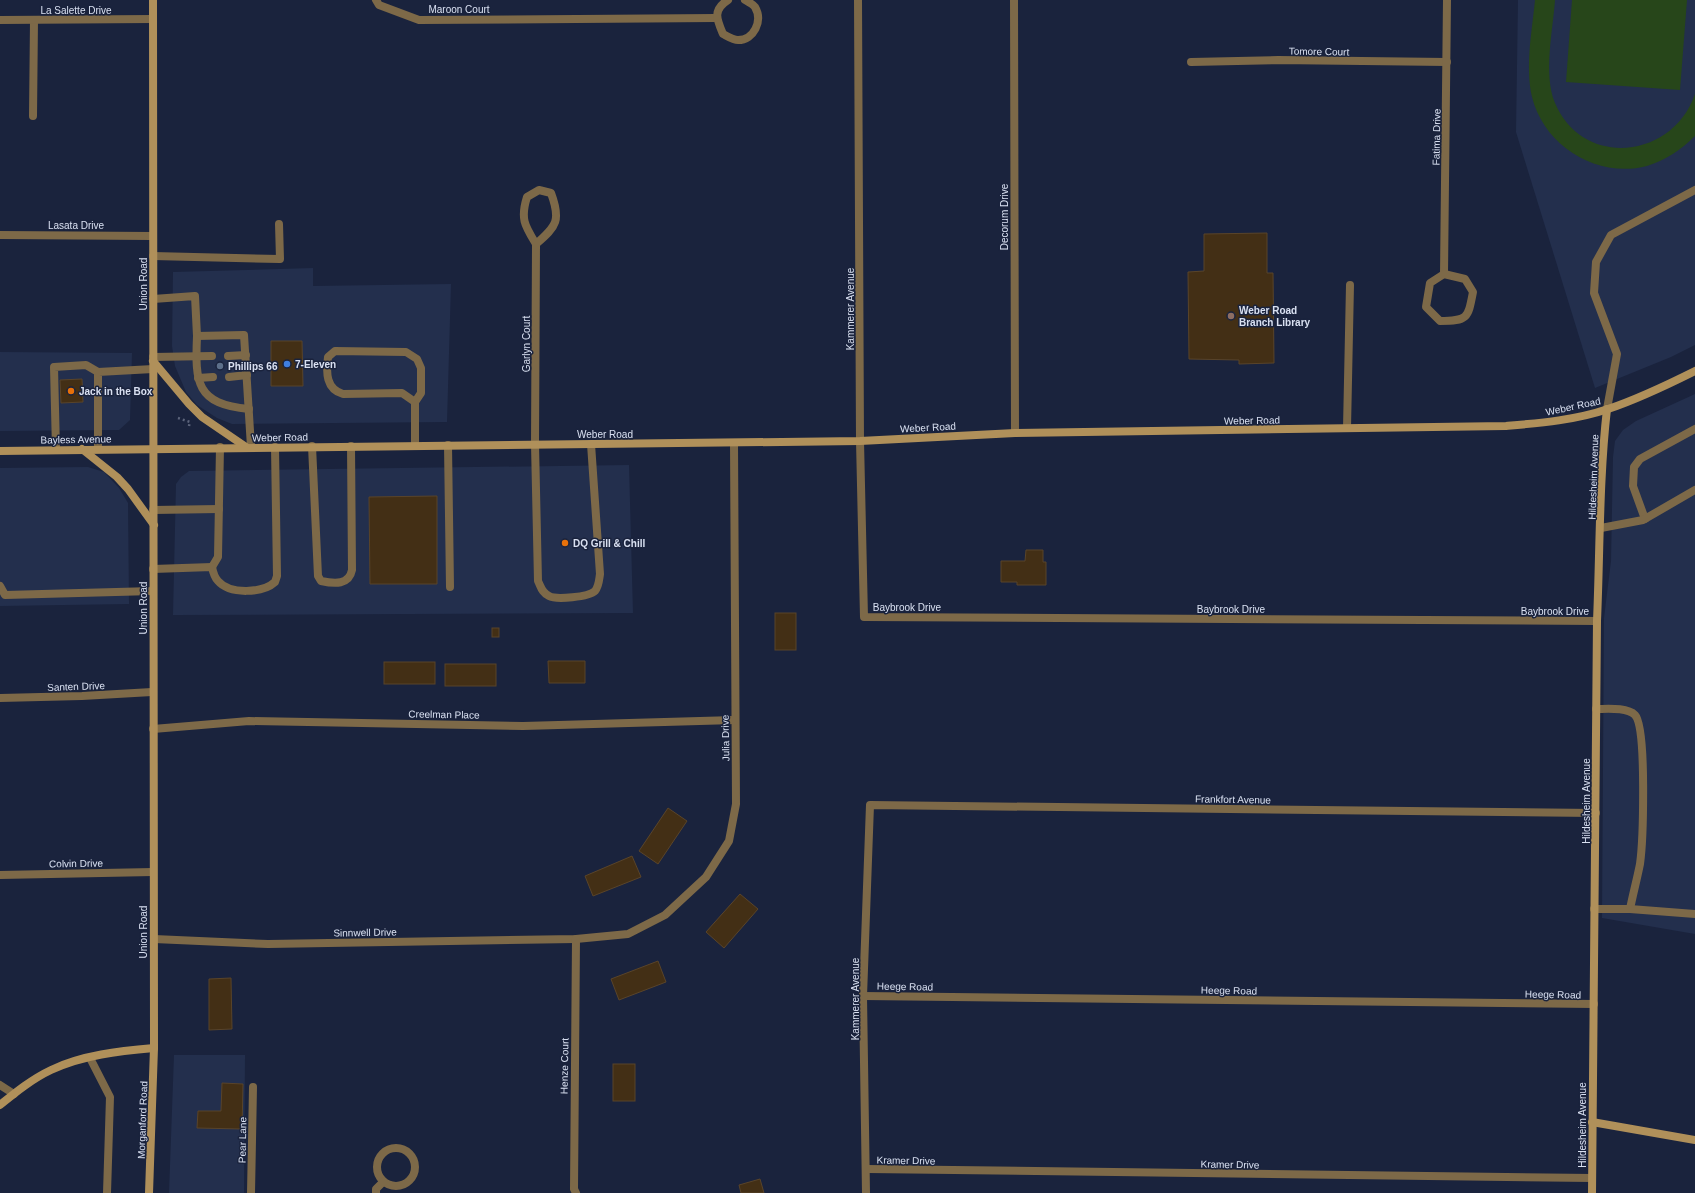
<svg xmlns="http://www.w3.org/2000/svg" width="1695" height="1193" font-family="Arial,sans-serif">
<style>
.built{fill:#232f4d}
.green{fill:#27461a}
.building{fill:#432f15;stroke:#59442a}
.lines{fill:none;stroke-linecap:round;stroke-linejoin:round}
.path{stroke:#5d657c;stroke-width:2.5;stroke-dasharray:2 3;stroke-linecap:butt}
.lane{stroke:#7d6948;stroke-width:8}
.street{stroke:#7d6948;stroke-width:8}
.secondary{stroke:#b0905a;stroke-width:8}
.education-dot{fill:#8d6e63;stroke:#1a233d;stroke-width:1.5}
.shop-dot{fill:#3f7fe0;stroke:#1a233d;stroke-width:1.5}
.service-dot{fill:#5c6f8a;stroke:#1a233d;stroke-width:1.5}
.food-dot{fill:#e8710a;stroke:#1a233d;stroke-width:1.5}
.labels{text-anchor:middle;stroke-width:3;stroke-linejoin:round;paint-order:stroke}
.street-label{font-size:10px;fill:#d9e0f1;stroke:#1a233d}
.poi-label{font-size:10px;font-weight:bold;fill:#d9e0f1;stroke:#1a233d;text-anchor:start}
</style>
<rect width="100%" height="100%" fill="#1a233d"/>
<g class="built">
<path d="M1518 0H1695V345L1671 357 1595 388 1516 132Z"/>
<path d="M313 268V286L451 284 447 422 232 424 217 418 197 405 186 392 175 366 172 346 173 272Z"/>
<path d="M0 352 132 353 130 420 119 430 0 431Z"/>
<path d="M1695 394V934L1602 918 1604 618 1611 561 1613 457 1615 441 1623 430 1636 421Z"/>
<path d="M629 465 633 613 173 615 176 484 181 477 189 471Z"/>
<path d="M88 467 104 472 119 488 128 503 129 604 0 606V468Z"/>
<path d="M174 1055H245L244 1193H169Z"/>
</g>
<g class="green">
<path d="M1535 0H1555C1553 30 1543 74 1555 103 1583 169 1673 159 1695 94V136C1681 150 1666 160 1647 166 1597 179 1544 146 1532 97 1525 66 1532 31 1535 0Z"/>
<path d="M1572 0H1687L1680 90 1566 82Z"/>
</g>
<g class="building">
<path d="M1267 233V273H1273L1274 363 1239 364V360L1189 359 1188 272 1204 271V234Z"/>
<path d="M271 341H302L303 386H271Z"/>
<path d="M82 379 83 402 61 403 60 380Z"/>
<path d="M437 496V584H370L369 497Z"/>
<path d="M1026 550H1043V562H1046V585H1017V582H1001V561H1025Z"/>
<rect x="775" y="613" width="21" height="37"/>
<rect x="492" y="628" width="7" height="9"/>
<path d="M548 661H585V683H549Z"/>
<rect x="384" y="662" width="51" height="22"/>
<rect x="445" y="664" width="51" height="22"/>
<path d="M668 808 687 821 658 864 639 851Z"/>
<path d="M632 856 641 877 593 896 585 876Z"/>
<path d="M740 894 758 909 724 948 706 932Z"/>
<path d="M658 961 666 982 619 1000 611 979Z"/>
<path d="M231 978 232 1029 209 1030V979Z"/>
<rect x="613" y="1064" width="22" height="37"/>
<path d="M222 1083 243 1084 242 1129 197 1128 198 1111H221Z"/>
<path d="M760 1179 764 1193H741L739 1185Z"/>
</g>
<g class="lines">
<path class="path" d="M178 418 190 422 189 426"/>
<g class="lane">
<path d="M33 116 34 20"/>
<path d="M153 256 280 259 279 224"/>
<path d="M153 299 195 296 197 336 244 335 251 447"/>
<path d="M197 336C195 383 196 404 249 409"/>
<path d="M228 356 246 355"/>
<path d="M153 357 212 356"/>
<path d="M229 377 247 375"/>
<path d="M198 378 213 377"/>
<path d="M1607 409 1617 354 1594 293 1596 262 1611 235 1695 190"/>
<path d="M1347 428 1350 285"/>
<path d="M535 444 538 581C541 587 542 593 549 596 556 600 589 597 595 591 599 586 599 580 600 574L591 444"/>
<path d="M448 445 450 587"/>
<path d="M312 446 318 576 321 581C335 584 349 585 352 570L351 446"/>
<path d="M415 446V402L421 393V368L417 359 406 352 335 351 328 357C326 373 326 389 343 394L402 393 415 402"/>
<path d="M98 449V372L153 369"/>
<path d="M56 450 54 367 86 365 98 372"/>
<path d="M153 510 219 509"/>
<path d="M1645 519 1633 486 1634 467 1640 459 1695 429"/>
<path d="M1601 528 1643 520 1695 490"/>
<path d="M212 567 218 557 220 447"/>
<path d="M153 569 212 567C213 572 214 577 218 581 230 595 263 593 275 582L277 576 275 447"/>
<path d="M0 586 5 595 153 591"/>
<path d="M1596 709C1607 709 1627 707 1635 715 1647 728 1643 842 1640 864 1637 879 1633 894 1630 909"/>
<path d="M1594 909H1630L1695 914"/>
<path d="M90 1058 110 1097 107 1193"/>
</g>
<g class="street">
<path d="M376 0 379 5 419 20 716 18"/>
<path d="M728 0C712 10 717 20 723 34 727 36 733 40 738 40 754 40 763 21 755 7 753 4 748 2 745 0"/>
<path d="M858 0 860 441 864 617 1597 621"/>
<path d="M1014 0 1015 433"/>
<path d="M0 20 153 19"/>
<path d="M1191 62 1278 60 1447 62"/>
<path d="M0 235 152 236"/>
<path d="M1444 274 1447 0"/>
<path d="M1444 274 1465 279 1473 292C1468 318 1468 321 1440 321L1426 307 1430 283Z"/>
<path d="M535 444 536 244C557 226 561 220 551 193L539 190 527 197C520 219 525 226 536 244"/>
<path d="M0 698 82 696 152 692"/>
<path d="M153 729 249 721 523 726 735 720"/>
<path d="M0 875 153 872"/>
<path d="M154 939 268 944 576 939 628 934 665 915 706 877 729 841 736 804 734 443"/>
<path d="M576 939 574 1189 576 1193"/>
<path d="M863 996 1594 1004"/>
<path d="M0 1085 14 1094"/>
<circle cx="396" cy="1167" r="19"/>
<path d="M867 1169 1592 1178"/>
<path d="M251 1193 253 1087"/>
<path d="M376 1193V1189L383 1182"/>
<path d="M866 1193 863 996 870 805 1596 813"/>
</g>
<g class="secondary">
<path d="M153 361 189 404 202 417 246 447"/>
<path d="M82 449 117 477 128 489 154 525"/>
<path d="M0 451 860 441 1015 433 1506 426C1540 423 1576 420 1608 409 1638 399 1667 385 1695 371"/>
<path d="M0 1105C16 1092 32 1079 51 1070 82 1055 120 1051 154 1048"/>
<path d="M1592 1122 1695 1140"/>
<path d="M149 1193 154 1048 153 0"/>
<path d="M1592 1193 1597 621C1600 551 1599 479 1607 409"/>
</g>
</g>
<circle class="education-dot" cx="1231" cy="316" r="4"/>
<circle class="shop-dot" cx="287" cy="364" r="4"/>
<circle class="service-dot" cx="220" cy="366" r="4"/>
<g class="food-dot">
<circle cx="71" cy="391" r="4"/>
<circle cx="565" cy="543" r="4"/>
</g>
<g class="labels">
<g class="street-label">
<text x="459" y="13">Maroon Court</text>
<text x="76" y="14">La Salette Drive</text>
<text transform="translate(1319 51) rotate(1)" y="4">Tomore Court</text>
<text transform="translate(1436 137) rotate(-89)" y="4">Fatima Drive</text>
<text transform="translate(1004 217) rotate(-90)" y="4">Decorum Drive</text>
<text x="76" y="229">Lasata Drive</text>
<text transform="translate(143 284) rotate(-90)" y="4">Union Road</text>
<text transform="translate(850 309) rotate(-90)" y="4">Kammerer Avenue</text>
<text transform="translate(526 344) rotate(-90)" y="4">Garlyn Court</text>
<text transform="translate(1573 406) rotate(-12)" y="4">Weber Road</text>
<text transform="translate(1252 420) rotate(-1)" y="4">Weber Road</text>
<text transform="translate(928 427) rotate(-3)" y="4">Weber Road</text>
<text x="605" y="438">Weber Road</text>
<text transform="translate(280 437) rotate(-1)" y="4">Weber Road</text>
<text transform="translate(76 439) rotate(-1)" y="4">Bayless Avenue</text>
<text transform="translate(1593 477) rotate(-88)" y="4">Hildesheim Avenue</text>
<text x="907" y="611">Baybrook Drive</text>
<text transform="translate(143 608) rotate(-90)" y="4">Union Road</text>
<text x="1231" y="613">Baybrook Drive</text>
<text x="1555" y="615">Baybrook Drive</text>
<text transform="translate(76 686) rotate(-2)" y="4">Santen Drive</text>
<text transform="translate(444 714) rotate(1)" y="4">Creelman Place</text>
<text transform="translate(725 738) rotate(-91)" y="4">Julia Drive</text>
<text transform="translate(1233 799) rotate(1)" y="4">Frankfort Avenue</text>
<text transform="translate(1586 801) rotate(-90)" y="4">Hildesheim Avenue</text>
<text transform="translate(76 863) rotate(-1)" y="4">Colvin Drive</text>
<text transform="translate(143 932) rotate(-90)" y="4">Union Road</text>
<text transform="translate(365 932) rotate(-1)" y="4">Sinnwell Drive</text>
<text transform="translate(905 986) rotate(1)" y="4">Heege Road</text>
<text transform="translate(1229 990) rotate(1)" y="4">Heege Road</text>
<text transform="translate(1553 994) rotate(1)" y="4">Heege Road</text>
<text transform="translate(855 999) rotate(-90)" y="4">Kammerer Avenue</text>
<text transform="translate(564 1066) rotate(-89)" y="4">Henze Court</text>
<text transform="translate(142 1120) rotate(-88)" y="4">Morganford Road</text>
<text transform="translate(1582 1125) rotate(-90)" y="4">Hildesheim Avenue</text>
<text transform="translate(242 1140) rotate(-89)" y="4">Pear Lane</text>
<text transform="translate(906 1160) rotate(1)" y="4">Kramer Drive</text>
<text transform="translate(1230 1164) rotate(1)" y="4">Kramer Drive</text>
</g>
<g class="poi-label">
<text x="1239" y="314">Weber Road<tspan x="1239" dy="12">Branch Library</tspan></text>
<text x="295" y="368">7-Eleven</text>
<text x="228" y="370">Phillips 66</text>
<text x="79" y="395">Jack in the Box</text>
<text x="573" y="547">DQ Grill &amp; Chill</text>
</g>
</g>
</svg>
